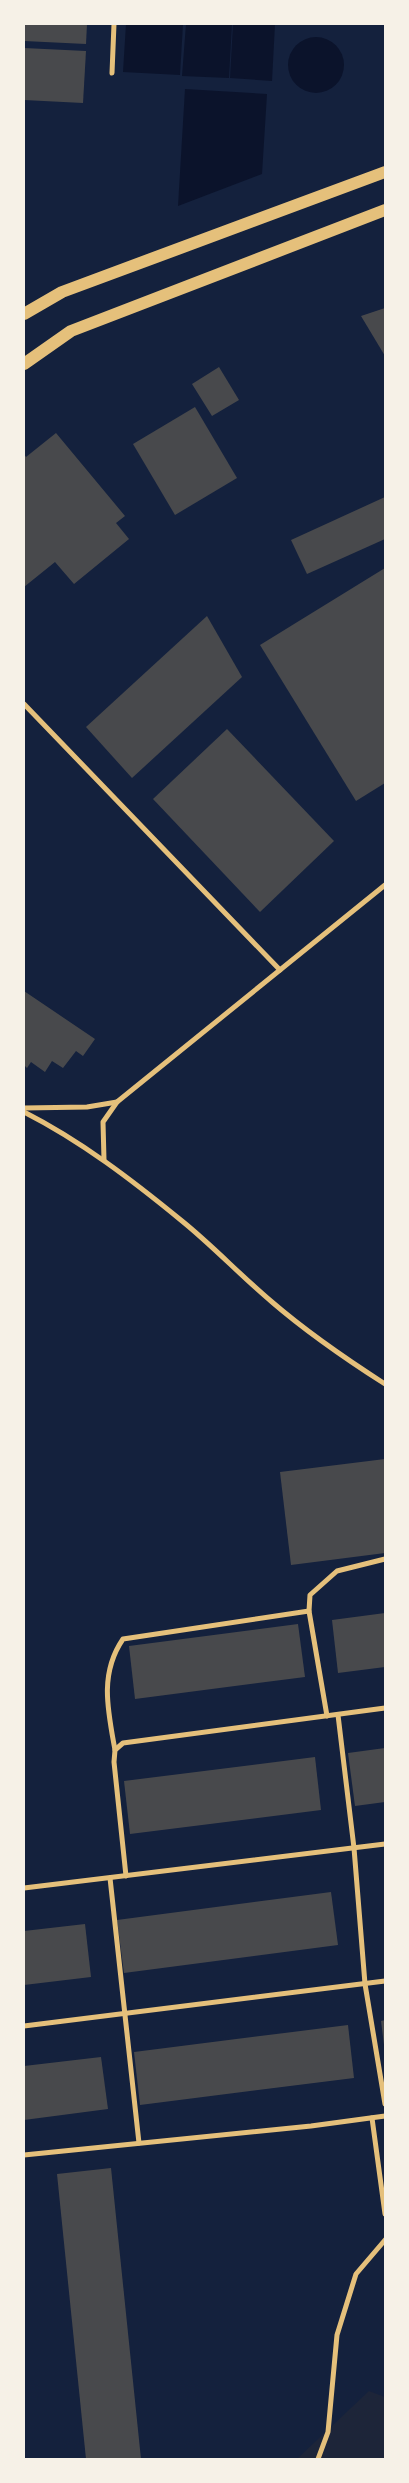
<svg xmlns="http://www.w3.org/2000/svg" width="409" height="2483" font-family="'Exo 2',sans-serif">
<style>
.green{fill:#1d2539}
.water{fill:#0b132b}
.building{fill:#48494c}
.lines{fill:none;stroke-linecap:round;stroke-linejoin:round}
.minor{stroke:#e5c07b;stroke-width:5}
.primary{stroke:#e5c07b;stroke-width:12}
</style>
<rect width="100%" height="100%" fill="#14213d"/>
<path class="green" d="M369 2391 385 2397V2459H297Z"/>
<g class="water">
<path d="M126 24H183L180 75 123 72Z"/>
<path d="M186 24H232L229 78 182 76Z"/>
<path d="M233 24H275L272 81 230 78Z"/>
<circle cx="316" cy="65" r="28"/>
<path d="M185 89 267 94 262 174 178 206Z"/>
</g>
<g class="building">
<path d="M24 24H87L86 44 24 41Z"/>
<path d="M24 48 86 51 83 103 24 100Z"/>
<path d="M385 308V356L361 316Z"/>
<path d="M219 367 239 400 212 416 192 384Z"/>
<path d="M195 407 237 478 175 515 133 444Z"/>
<path d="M56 433 125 516 116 523 129 539 74 584 55 562 24 587V454L26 457Z"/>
<path d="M385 497V539L307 574 291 540Z"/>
<path d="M385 568V783L356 801 260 645Z"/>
<path d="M207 616 242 677 132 778 86 727Z"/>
<path d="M227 729 334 841 260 912 153 799Z"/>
<path d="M24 991 95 1039 83 1056 76 1051 63 1068 52 1061 45 1072 31 1062 27 1068 24 1065Z"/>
<path d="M385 1459V1553L291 1565 280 1472Z"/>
<path d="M385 1613V1667L338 1673 332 1620Z"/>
<path d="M298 1624 305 1677 135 1699 129 1646Z"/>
<path d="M385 1748V1802L355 1806 348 1753Z"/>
<path d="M315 1757 321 1810 130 1834 124 1781Z"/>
<path d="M331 1892 338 1945 124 1973 117 1920Z"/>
<path d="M85 1924 91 1977 24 1985V1931Z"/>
<path d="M385 2020V2045H384L381 2021Z"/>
<path d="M348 2025 354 2078 140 2105 134 2052Z"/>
<path d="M101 2057 108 2109 24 2120V2066Z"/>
<path d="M111 2168 141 2459H86L57 2174Z"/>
</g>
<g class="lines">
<g class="minor">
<path d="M112 73 114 24"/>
<path d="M24 704 280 970"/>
<path d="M24 1108 87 1107 117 1102"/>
<path d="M24 1112C81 1141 132 1180 182 1221 213 1246 241 1276 272 1302 308 1333 346 1359 385 1384"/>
<path d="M104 1160 103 1122 117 1102 385 885"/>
<path d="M338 1715 354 1848 365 1984 385 2104"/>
<path d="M327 1716 309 1611 310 1595 337 1571 385 1559"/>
<path d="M115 1750C108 1711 99 1674 123 1639L309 1611"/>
<path d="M126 1876 114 1762 115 1750 123 1743 385 1708"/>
<path d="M110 1878 139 2143"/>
<path d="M24 1888 385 1844"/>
<path d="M24 2026 385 1981"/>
<path d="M372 2118 385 2214"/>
<path d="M24 2155 311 2126 385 2116"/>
<path d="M318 2459 328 2432 337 2335 356 2274 385 2240"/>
</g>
<g class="primary">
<path d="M24 314 62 292 385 172"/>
<path d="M24 364 71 331 385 210"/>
</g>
</g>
<rect width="409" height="2483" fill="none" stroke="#f6f1e7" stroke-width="50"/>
</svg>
